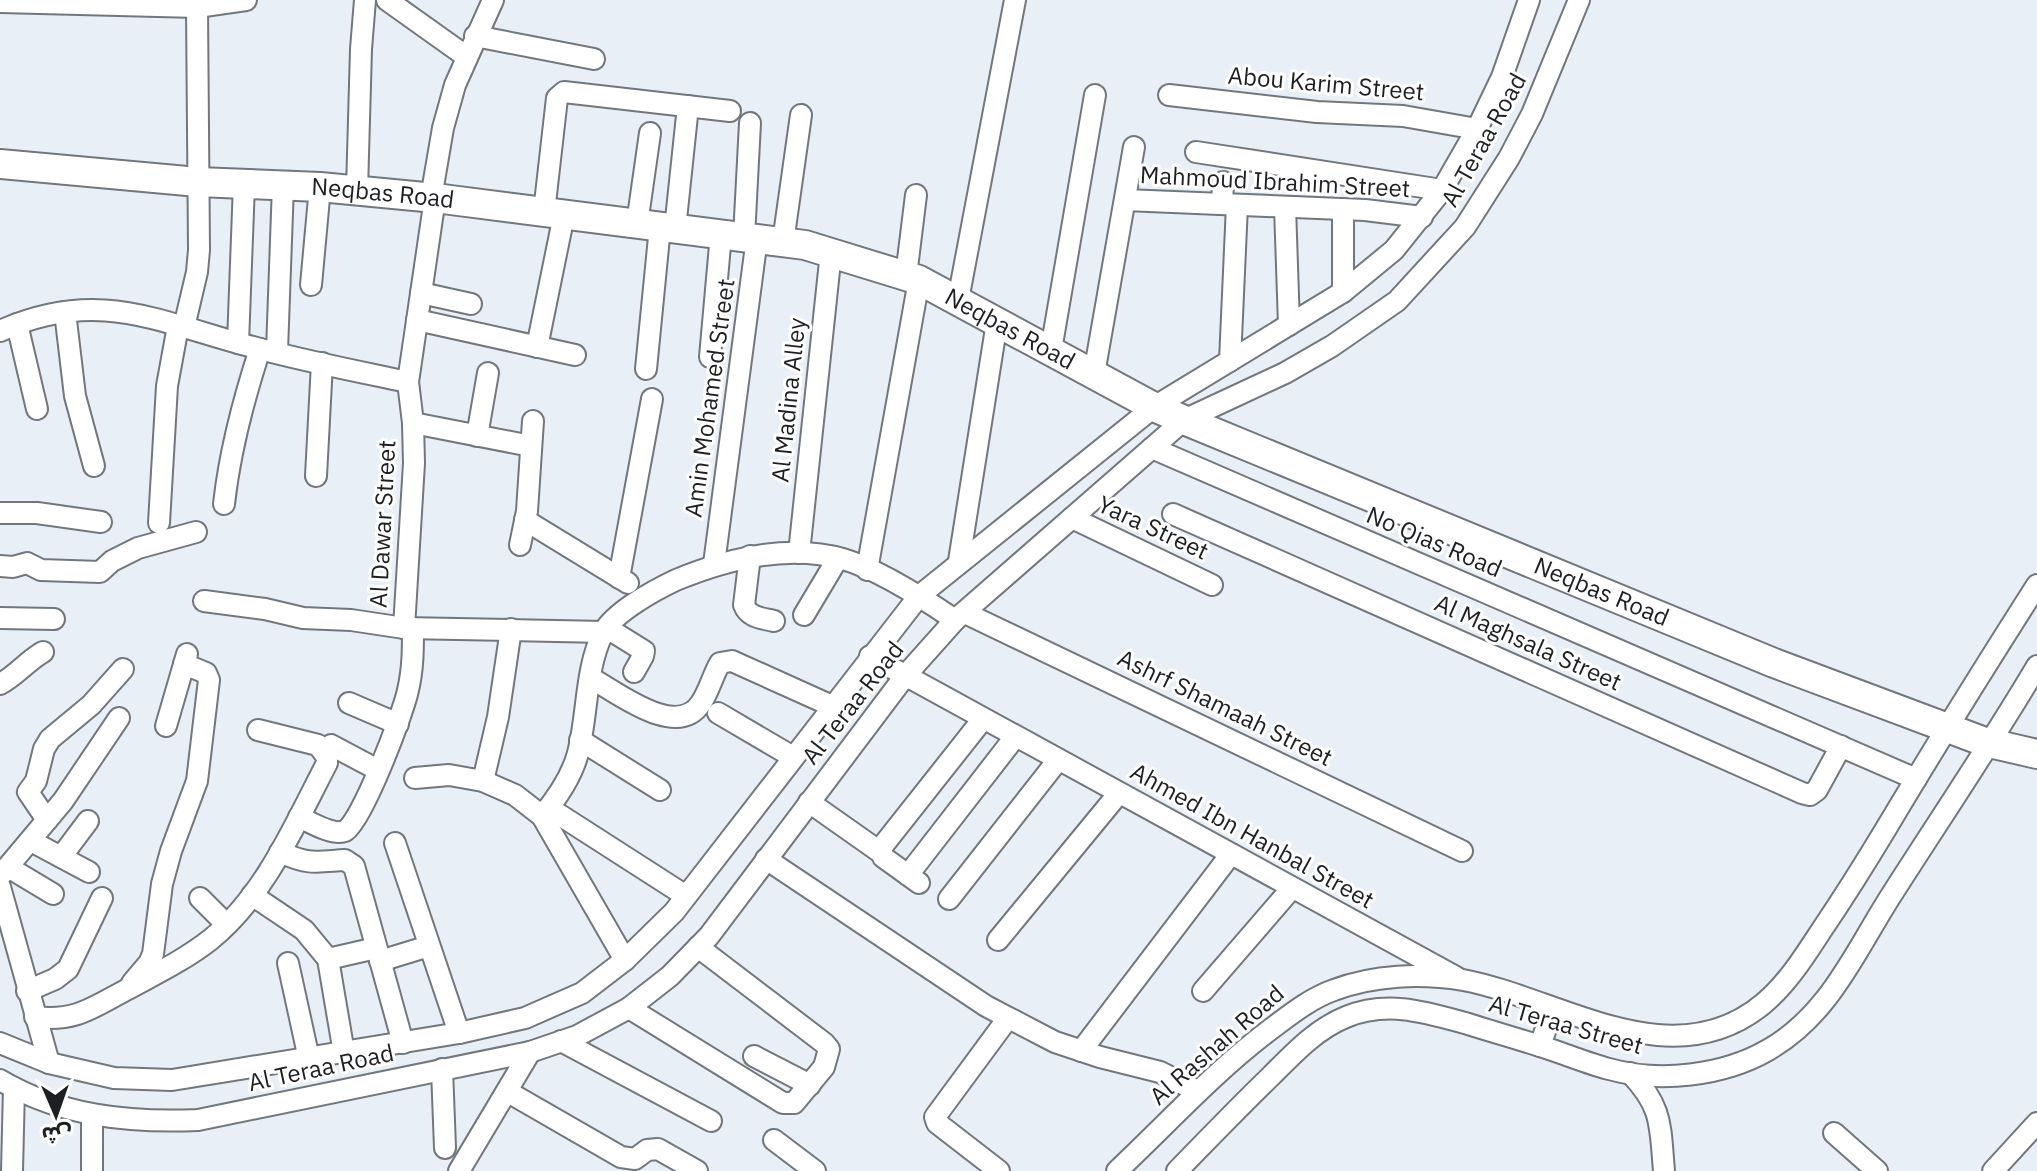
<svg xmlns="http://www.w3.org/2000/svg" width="2037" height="1171" font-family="'IBM Plex Sans','Noto Sans Arabic',sans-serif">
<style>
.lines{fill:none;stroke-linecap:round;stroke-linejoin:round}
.street-casing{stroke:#71777d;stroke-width:24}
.secondary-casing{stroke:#71777d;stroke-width:32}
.street{stroke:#fff;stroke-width:20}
.secondary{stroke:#fff;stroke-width:28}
.labels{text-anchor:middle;stroke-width:6;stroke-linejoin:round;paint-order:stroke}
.street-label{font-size:24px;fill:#1d1f22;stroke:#fff}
</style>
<rect width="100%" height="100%" fill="#e9eff6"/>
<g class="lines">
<g class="street-casing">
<g id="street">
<path d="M387 0 467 57"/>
<path d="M0 2 197 7 246 0"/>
<path d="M475 36 594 59"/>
<path d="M1169 95 1317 112 1403 116 1477 129"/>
<path d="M1196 152 1442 190"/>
<path d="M357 190 361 49 365 0"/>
<path d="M431 198 443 128 455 85 493 0"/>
<path d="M1125 200 1365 210 1422 217"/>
<path d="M1222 204 1223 182"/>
<path d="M1285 207 1289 325"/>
<path d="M1343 209V292"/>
<path d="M544 212 557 98 564 92 730 111"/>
<path d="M637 224 650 133"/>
<path d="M675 229 688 106"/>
<path d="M744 237 750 123"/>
<path d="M783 242 801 115"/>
<path d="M906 276 916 195"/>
<path d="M311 285 320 187"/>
<path d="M421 293 471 304"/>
<path d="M958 300 1015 0"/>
<path d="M65 312 75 396 94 466"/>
<path d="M417 320 575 355"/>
<path d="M17 324 37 409"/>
<path d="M184 327 197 272 199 250 197 7"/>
<path d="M0 331C99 287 157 322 253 347 304 361 356 371 408 382"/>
<path d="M238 343 244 184"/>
<path d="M537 347 564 215"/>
<path d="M1051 350 1095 95"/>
<path d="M277 351 283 185"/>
<path d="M710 357 721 234"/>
<path d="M1230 361 1237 205"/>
<path d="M646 369 660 227"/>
<path d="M1094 374 1134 147"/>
<path d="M413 423 531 446"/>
<path d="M477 436 488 373"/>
<path d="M1152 448 1916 779"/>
<path d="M316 476 322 363"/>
<path d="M224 504C230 450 243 401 260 349"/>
<path d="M0 513H37L101 522"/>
<path d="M1173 514 1802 793 1810 795 1817 790 1841 746"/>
<path d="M1072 518 1212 585"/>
<path d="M525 520 628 583"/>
<path d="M159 523 167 386 178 326"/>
<path d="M520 545 527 511 533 421"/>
<path d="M799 553 831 252"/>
<path d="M750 556 744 605C749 618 762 618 774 621"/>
<path d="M959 561 997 322"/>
<path d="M714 564 757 238"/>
<path d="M0 566 13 567 27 563 41 570 100 572 112 561 138 548 196 532"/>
<path d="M867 570 919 280"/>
<path d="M619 578 652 399"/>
<path d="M204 601 265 609 303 618 351 620 404 628 604 632"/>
<path d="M965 613 1462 851"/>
<path d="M804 615 838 558"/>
<path d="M0 618 54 619"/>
<path d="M404 628 414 463 413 423 408 382 435 198"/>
<path d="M607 628 644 651 643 656 634 672"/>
<path d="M870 656 1456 977"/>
<path d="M591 678C618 693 677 740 701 703 709 691 713 675 720 663L732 661 832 706"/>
<path d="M0 684C16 676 27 661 43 652"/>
<path d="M349 703 398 724"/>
<path d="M718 713 793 757"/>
<path d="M166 726 187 654"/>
<path d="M580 740 660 790"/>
<path d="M331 745 378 770"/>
<path d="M415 778 449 775 483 781 515 795 542 816 625 960"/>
<path d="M483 781 498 717 511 629"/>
<path d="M809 802 880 852"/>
<path d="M549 808 686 896"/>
<path d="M542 816C557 798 572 776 578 753 588 714 585 669 603 633 614 612 655 590 676 580 727 559 787 543 843 559 880 570 923 598 955 620"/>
<path d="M299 817C310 822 333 836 345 831 361 824 404 711 408 690 413 669 413 649 413 628"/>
<path d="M47 820 28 792 36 781 44 749 50 739 91 705 123 669"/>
<path d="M31 841 89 872"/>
<path d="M395 843 459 1033"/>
<path d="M280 852C309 865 314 862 345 860L354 866 403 1043"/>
<path d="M61 857 88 821"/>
<path d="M766 859 986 1006 1055 1042 1100 1057 1160 1072 1197 1091"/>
<path d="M8 867 53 894"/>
<path d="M908 875 1015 737"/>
<path d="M0 876 63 801 119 718"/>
<path d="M919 883 883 857 881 848 983 719"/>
<path d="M0 887 49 1063"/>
<path d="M252 895 304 930 328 959 376 948"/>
<path d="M200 898 226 924"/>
<path d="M949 899 1058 760"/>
<path d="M998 940 1119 793"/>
<path d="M328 959 344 1053"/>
<path d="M380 961 429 946"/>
<path d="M288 963 309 1059"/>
<path d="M132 983 149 963 153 954 162 884 171 851 197 781 209 680 206 673 184 664"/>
<path d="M27 991 55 979 68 969 102 898"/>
<path d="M1203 991 1292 888"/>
<path d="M629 1008 783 1103H794L824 1067 829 1049 824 1043 698 947"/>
<path d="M35 1017C75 1022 92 1008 126 990 155 974 183 961 210 940 265 896 295 824 327 763V757L318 745 258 730"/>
<path d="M561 1041 711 1121"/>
<path d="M0 1043 49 1063 114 1078 172 1080 459 1033 525 1018 582 993 625 960 674 912 919 596 1154 407 1343 292 1394 250 1442 190 1477 129 1502 77 1529 0"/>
<path d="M1540 1046 1553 1008"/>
<path d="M1081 1051 1231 854"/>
<path d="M754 1056 810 1085"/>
<path d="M442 1069 445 1148"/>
<path d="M1630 1073C1663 1107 1660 1126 1664 1171"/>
<path d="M0 1080C61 1116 128 1123 198 1120L530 1052 577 1036 629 1008 670 976 709 936 905 676 955 620 1184 420 1285 373 1332 346 1397 301 1465 227 1509 158 1532 114 1579 0"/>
<path d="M508 1092 621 1157 635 1159 647 1150 658 1149 697 1171"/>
<path d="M1834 1133 1877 1171"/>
<path d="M774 1140 815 1171"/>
<path d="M12 1171 14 1088"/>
<path d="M92 1171V1116"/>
<path d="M459 1171 530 1052"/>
<path d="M999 1171 937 1123 935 1117 1008 1018"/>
<path d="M1117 1171C1168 1123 1215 1071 1271 1029 1291 1014 1311 998 1334 990 1374 975 1421 973 1463 980 1559 998 1671 1080 1763 1004 1787 984 1804 957 1821 931 1844 897 1866 862 1887 827 1936 745 1986 665 2037 585"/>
<path d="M1177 1171C1208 1139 1239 1107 1271 1076 1293 1054 1316 1029 1346 1017 1387 1000 1425 1012 1465 1023 1490 1031 1515 1038 1540 1046 1563 1053 1586 1063 1609 1069 1659 1083 1723 1076 1768 1050 1831 1014 1856 949 1894 891 1942 816 1992 742 2037 666"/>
<path d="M1993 1171 2037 1123"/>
</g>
</g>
<g class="secondary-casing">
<g id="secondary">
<path id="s1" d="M0 164 198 182 320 187 435 198 805 245 919 280 1154 407 1184 420 1774 663 1985 742 2037 754"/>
</g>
</g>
<use href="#street" class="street"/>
<use href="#secondary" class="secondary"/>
</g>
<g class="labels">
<g class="street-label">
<text transform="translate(1326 84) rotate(5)" y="8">Abou Karim Street</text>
<text transform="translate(1484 140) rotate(-61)" y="8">Al Teraa Road</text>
<text transform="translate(1275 182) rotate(3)" y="8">Mahmoud Ibrahim Street</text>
<text dy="8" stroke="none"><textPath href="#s1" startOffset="384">Neqbas Road</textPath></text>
<text dy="8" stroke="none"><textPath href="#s1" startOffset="1032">Neqbas Road</textPath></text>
<text transform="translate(710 398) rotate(-82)" y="8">Amin Mohamed Street</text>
<text transform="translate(789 400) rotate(-84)" y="8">Al Madina Alley</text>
<text transform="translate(383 524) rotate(-87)" y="8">Al Dawar Street</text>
<text transform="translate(1153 528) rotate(25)" y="8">Yara Street</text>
<text transform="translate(1434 542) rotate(23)" y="8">No Qias Road</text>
<text dy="8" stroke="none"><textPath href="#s1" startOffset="1680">Neqbas Road</textPath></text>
<text transform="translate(1528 643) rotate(24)" y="8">Al Maghsala Street</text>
<text transform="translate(853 703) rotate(-52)" y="8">Al Teraa Road</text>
<text transform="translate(1225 708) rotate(26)" y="8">Ashrf Shamaah Street</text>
<text transform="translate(1252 836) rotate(29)" y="8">Ahmed Ibn Hanbal Street</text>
<text transform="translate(1566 1025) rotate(16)" y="8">Al Teraa Street</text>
<text transform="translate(1217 1045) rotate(-41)" y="8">Al Rashah Road</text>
<text transform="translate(321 1068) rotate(-12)" y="8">Al Teraa Road</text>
</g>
</g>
<g transform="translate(56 1115) rotate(178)" stroke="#ffffff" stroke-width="6" paint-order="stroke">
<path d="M0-6L14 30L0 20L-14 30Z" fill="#1d1f22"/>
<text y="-12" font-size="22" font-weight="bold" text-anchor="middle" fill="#1d1f22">ش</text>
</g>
</svg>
